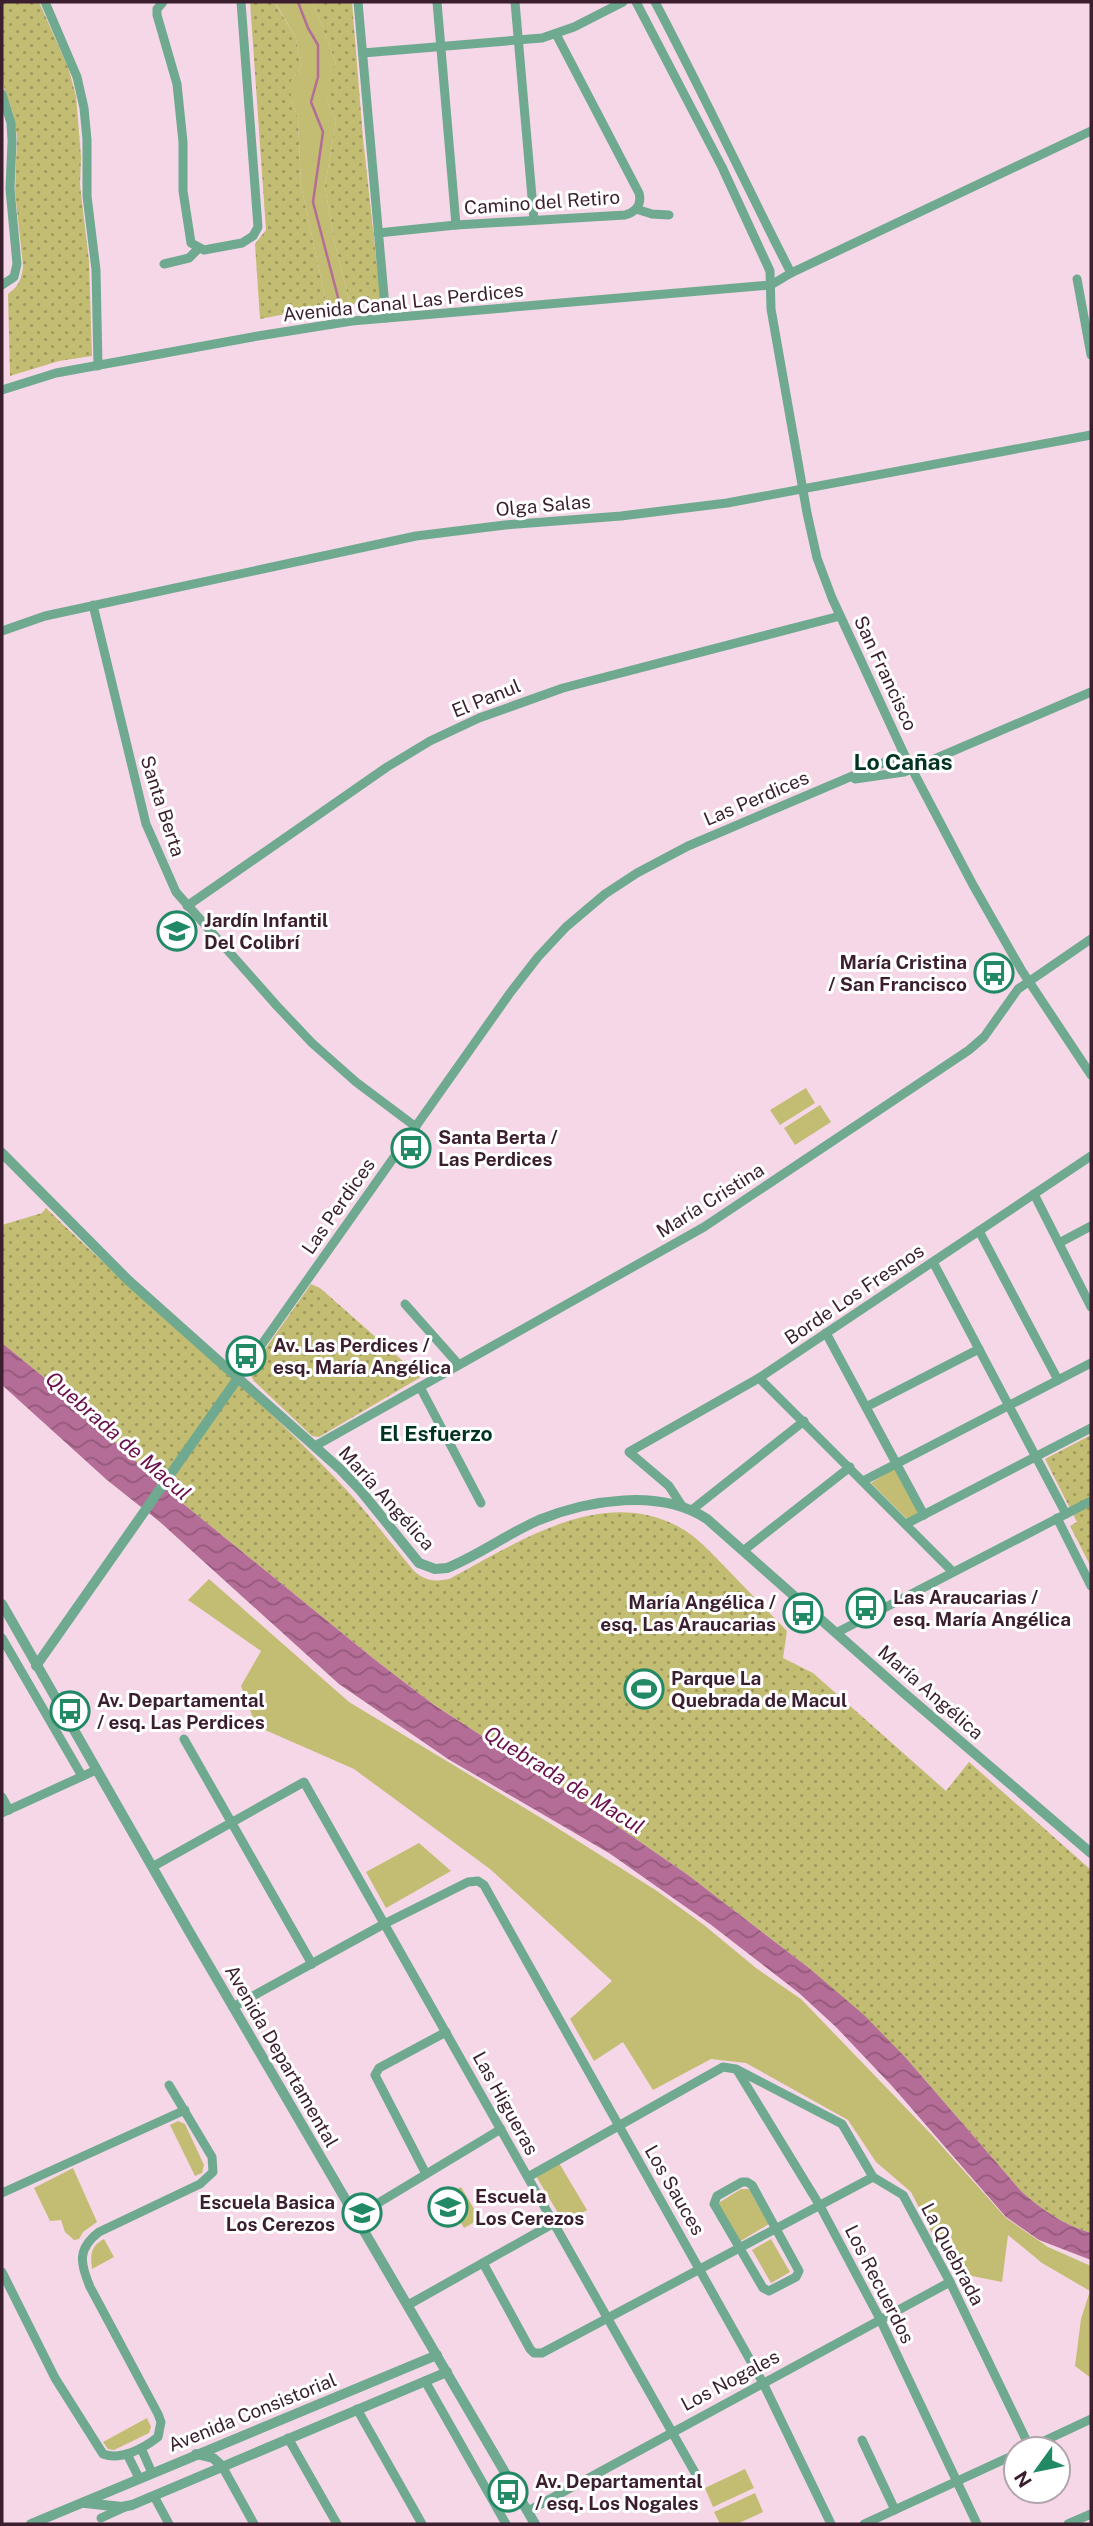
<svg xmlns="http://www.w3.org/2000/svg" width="1093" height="2526" font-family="'Public Sans',sans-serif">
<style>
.grass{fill:#c2bd72}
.park{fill:url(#park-dots)}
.water{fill:url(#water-waves)}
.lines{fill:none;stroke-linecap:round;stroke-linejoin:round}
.stream{stroke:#b46d96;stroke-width:2.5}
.minor{stroke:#6faa90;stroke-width:9}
.tertiary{stroke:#6faa90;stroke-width:10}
.labels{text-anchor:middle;stroke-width:6;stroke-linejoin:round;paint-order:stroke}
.street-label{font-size:19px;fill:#3b1f2f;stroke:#fff}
.poi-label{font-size:19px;font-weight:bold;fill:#3b1f2f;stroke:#fff;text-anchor:start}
.neighbourhood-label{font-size:21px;font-weight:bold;fill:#032;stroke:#fff}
.water-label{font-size:21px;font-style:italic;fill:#69124c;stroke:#fff}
.quarter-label{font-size:23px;font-weight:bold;fill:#032;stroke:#fff}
</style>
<defs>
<pattern id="park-dots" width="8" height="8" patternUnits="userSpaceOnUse" patternTransform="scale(1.75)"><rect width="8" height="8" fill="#c2bd72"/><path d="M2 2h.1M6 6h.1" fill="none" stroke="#9f995e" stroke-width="1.8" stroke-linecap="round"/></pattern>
<pattern id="water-waves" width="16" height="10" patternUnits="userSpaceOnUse" patternTransform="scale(1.75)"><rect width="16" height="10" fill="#b46d96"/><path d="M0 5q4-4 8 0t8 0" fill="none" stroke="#94597b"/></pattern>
</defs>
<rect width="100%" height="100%" fill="#f6d7e8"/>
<g class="grass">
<path d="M277 2H313L336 63 327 101 336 121 325 187 335 244 350 304 327 306 301 185 298 119 291 99V81L301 67 296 38 276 4Z"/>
<path d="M806 1088 815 1103 780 1125 770 1110Z"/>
<path d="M820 1105 831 1122 795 1145 784 1128Z"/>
<path d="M895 1468 921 1514 908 1520 871 1483Z"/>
<path d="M209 1579 349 1702 551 1824 657 1891 704 1925 756 1968 801 1999 931 2134 1006 2218 1048 2247 1091 2266V2378L1075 2366 1081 2319 1090 2291 1042 2263 1008 2235 1002 2282 952 2272 911 2192 876 2162 848 2120 746 2063 711 2059 653 2090 623 2042 594 2061 570 2019 612 1981 490 1869 354 1769 256 1726 241 1686 261 1651 188 1600Z"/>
<path d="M419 1843 451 1871 386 1908 366 1872Z"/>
<path d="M178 2121 185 2124 204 2165 202 2173 195 2176 170 2125Z"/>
<path d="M559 2163 587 2210 564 2223 536 2176Z"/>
<path d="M73 2168 97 2222 83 2232 79 2239 74 2240 65 2232 61 2220 50 2221 34 2188Z"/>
<path d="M461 2187 480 2219 464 2228 445 2196Z"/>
<path d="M741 2189H749L769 2224 739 2242 717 2204Z"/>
<path d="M104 2239 114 2257 92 2269C90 2254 91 2246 104 2239Z"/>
<path d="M771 2239 790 2272 771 2283 752 2250Z"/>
<path d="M147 2418 151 2427 149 2433 114 2450 108 2449 103 2442Z"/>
<path d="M745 2469 754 2488 713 2507 705 2488Z"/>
<path d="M755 2493 763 2512 737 2524H720L714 2512Z"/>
</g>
<g class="park">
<path d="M2 2H39L68 67 76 96 81 157 80 185 89 261 92 356 59 361 10 376 8 294C19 286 22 279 23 265L15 192 17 136 12 110 2 82Z"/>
<path d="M250 2H277L276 5 296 38 301 67 291 81V99L298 119 301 185 327 306 260 319 255 244 266 230Z"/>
<path d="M313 2H352L363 138 381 302 350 304 335 244 325 187 336 121 327 101 328 76 336 63Z"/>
<path d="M46 1208C141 1301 247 1384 338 1481 365 1509 389 1541 414 1571 426 1581 433 1582 449 1579 517 1543 601 1485 679 1527 698 1537 712 1554 727 1569 747 1590 767 1610 787 1631L783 1658 813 1673 946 1791 969 1762 1091 1870V2233C1064 2225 1042 2210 1021 2191L906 2058 809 1968 688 1875 552 1781 434 1705 374 1659 170 1493 57 1388 2 1343V1225L42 1213Z"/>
<path d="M311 1284 320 1288 421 1377 319 1437 312 1436 254 1381 249 1372Z"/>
<path d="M1091 1435V1567L1070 1526 1077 1522 1045 1459Z"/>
</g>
<path class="water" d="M2 1343 57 1388 170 1493 374 1659 434 1705 552 1781 688 1875 809 1968 864 2015 906 2058 1021 2191C1042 2210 1064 2225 1091 2233V2260L1039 2240 1006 2217 892 2086 836 2027 799 1993 710 1924 609 1853 448 1759 339 1684 160 1522 107 1480 2 1385Z"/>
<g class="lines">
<path class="stream" d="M298 2 308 28 318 45V77L311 102 323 132 313 202 340 305"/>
<g class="minor">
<path d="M45 2 77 77 84 108 87 140V196L96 270 98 366"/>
<path d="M163 2 157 9V15L177 84 183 142V191L191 243 204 250 242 243 253 236 258 227 241 2"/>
<path d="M358 2 386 318"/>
<path d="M437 2 456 225"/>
<path d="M515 2 534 220"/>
<path d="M636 2 722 167 770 271 771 309 807 513 817 558 832 598 904 754 973 885 1022 971 1091 1075"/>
<path d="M655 2C702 91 745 183 791 273"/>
<path d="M363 53 542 38 574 27 623 2"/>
<path d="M2 94 11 123 12 141 10 189 17 264 14 277 2 285"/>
<path d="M636 209 652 214 669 215"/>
<path d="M378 233 456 225 625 215C636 212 642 204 639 193L556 34"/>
<path d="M164 264 189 258 198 249"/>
<path d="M1077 279 1091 355"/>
<path d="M2 390 56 373 258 336 352 321 771 285 791 273 1091 131"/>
<path d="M93 605 146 824 176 892 277 1006 312 1043 356 1082 416 1127"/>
<path d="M2 631 45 616 416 536 505 525 621 516 727 503 1091 435"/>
<path d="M855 779 904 772 1091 692"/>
<path d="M187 906 387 767 430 741 479 718 563 688 840 616"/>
<path d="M1034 1194 1091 1307"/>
<path d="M979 1231 1058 1380"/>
<path d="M1059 1243 1091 1226"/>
<path d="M933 1262 1066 1514"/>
<path d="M405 1304 459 1365"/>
<path d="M826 1333 924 1515"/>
<path d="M238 1378 510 993 538 957 566 927 605 894 637 873 688 846 904 754"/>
<path d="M759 1378 953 1572"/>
<path d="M420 1387 481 1503"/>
<path d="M866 1407 979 1349"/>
<path d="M315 1446 704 1227 969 1050 984 1037 1018 989 1091 939"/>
<path d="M863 1481 1091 1363"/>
<path d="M682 1506 669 1486 629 1452 759 1378 1091 1156"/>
<path d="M693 1509 804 1421"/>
<path d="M1057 1518 1091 1586"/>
<path d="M906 1524 1091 1428"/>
<path d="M743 1551 850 1467"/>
<path d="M836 1633 1091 1501"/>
<path d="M2 1638 82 1776"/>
<path d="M184 1739 312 1964"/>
<path d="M2 1797 9 1810"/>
<path d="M2 1813 96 1770"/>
<path d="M152 1867 304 1782 698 2478"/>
<path d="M233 2007 384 1924 468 1882 478 1881 484 1885 763 2383 831 2524"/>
<path d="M737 2070 820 2206 880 2319 977 2524"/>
<path d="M426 2174 375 2075 379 2068 446 2032"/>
<path d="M528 2177 723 2067 736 2069 842 2124 873 2177 903 2195 950 2282 1030 2448"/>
<path d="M742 2182H747L752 2185 799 2271 796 2277 769 2291 763 2288 714 2204 717 2196Z"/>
<path d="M2 2193 185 2110"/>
<path d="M355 2217 501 2129"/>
<path d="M483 2263 530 2349 534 2353H542L873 2177"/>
<path d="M2 2272 55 2378 103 2454C121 2461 144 2448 158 2437L161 2422 158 2414 90 2287C80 2263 77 2249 99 2232L200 2184 213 2172 212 2157 169 2085"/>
<path d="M408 2305 554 2223"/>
<path d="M425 2381 506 2524"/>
<path d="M357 2409 422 2524"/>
<path d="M288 2438 337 2524"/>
<path d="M862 2440 895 2510"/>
<path d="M141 2448 152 2473"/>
<path d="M1027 2449 1091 2419"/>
<path d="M127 2454 139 2478"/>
<path d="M222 2466 254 2524"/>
<path d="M154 2496 169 2524"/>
<path d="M528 2511 950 2282"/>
<path d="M101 2518 125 2507"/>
<path d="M864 2524 1016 2454"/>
<path d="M1068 2524 1091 2514"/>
</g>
<g class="tertiary">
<path d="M2 1153 128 1280 340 1469 361 1491 419 1563 435 1569 447 1568C479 1555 507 1534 539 1520 588 1500 660 1488 707 1519L904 1693 1091 1853"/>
<path d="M2 1604 190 1933 535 2524"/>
<path d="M36 1666 238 1378"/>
<path d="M196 2454 213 2458 222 2466"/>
<path d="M85 2503 122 2507 132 2505 447 2372"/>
<path d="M31 2524 437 2355"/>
</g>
</g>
<defs>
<g id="school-ring" transform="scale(2.0125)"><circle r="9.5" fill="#fff" stroke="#228965" stroke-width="1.5"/><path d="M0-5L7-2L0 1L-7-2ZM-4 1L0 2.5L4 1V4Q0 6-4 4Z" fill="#228965"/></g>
<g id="bus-ring" transform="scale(2.0125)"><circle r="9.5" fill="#fff" stroke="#228965" stroke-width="1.5"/><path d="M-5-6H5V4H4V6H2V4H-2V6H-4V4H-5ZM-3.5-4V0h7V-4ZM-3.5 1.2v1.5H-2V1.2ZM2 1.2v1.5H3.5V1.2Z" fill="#228965"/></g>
<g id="stadium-ring" transform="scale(2.0125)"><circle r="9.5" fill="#fff" stroke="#228965" stroke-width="1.5"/><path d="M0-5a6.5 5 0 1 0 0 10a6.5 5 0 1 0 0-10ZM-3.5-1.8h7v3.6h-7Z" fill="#228965"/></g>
</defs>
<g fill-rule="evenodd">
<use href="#school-ring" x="177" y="931"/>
<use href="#bus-ring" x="994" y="973"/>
<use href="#bus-ring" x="411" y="1148"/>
<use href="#bus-ring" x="246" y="1356"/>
<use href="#bus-ring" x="866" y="1608"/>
<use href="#bus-ring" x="803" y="1613"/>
<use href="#stadium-ring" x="644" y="1689"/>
<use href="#bus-ring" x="70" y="1711"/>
<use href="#school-ring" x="448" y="2207"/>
<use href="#school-ring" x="362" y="2213"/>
<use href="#bus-ring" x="508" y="2492"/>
</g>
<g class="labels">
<g class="street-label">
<text transform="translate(542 202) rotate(-4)" y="7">Camino del Retiro</text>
<text transform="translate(403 302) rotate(-6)" y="7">Avenida Canal Las Perdices</text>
<text transform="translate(543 505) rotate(-5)" y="7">Olga Salas</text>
<text transform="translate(886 673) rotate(65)" y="7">San Francisco</text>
<text transform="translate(486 698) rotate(-22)" y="7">El Panul</text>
<text transform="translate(756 798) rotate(-23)" y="7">Las Perdices</text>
<text transform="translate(163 806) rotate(72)" y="7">Santa Berta</text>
<text transform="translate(710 1200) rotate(-32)" y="7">María Cristina</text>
<text transform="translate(338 1206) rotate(-55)" y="7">Las Perdices</text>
<text transform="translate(854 1294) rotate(-34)" y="7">Borde Los Fresnos</text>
<text transform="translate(387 1498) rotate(48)" y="7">María Angélica</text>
<text transform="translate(931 1692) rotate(41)" y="7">María Angélica</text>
<text transform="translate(282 2056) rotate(60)" y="7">Avenida Departamental</text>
<text transform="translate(506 2103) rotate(61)" y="7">Las Higueras</text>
<text transform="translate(675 2190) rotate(60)" y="7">Los Sauces</text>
<text transform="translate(953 2254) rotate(62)" y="7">La Quebrada</text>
<text transform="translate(880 2284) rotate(63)" y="7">Los Recuerdos</text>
<text transform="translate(730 2380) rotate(-28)" y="7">Los Nogales</text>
<text transform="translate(252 2412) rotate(-22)" y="7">Avenida Consistorial</text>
</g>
<g class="poi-label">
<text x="204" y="927">Jardín Infantil<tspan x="204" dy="22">Del Colibrí</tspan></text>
<text x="967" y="969" text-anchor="end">María Cristina<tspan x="967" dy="22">/ San Francisco</tspan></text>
<text x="438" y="1144">Santa Berta /<tspan x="438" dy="22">Las Perdices</tspan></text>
<text x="273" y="1352">Av. Las Perdices /<tspan x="273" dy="22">esq. María Angélica</tspan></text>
<text x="893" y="1604">Las Araucarias /<tspan x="893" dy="22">esq. María Angélica</tspan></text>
<text x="776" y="1609" text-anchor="end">María Angélica /<tspan x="776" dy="22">esq. Las Araucarias</tspan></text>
<text x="671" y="1685">Parque La<tspan x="671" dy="22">Quebrada de Macul</tspan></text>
<text x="97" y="1707">Av. Departamental<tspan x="97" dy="22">/ esq. Las Perdices</tspan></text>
<text x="475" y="2203">Escuela<tspan x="475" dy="22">Los Cerezos</tspan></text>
<text x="335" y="2209" text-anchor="end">Escuela Basica<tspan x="335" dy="22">Los Cerezos</tspan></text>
<text x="535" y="2488">Av. Departamental<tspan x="535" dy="22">/ esq. Los Nogales</tspan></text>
</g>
<g class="neighbourhood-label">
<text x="436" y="1441">El Esfuerzo</text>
</g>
<g class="water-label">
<text transform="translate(118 1436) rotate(41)" y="7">Quebrada de Macul</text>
<text transform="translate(564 1780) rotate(32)" y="7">Quebrada de Macul</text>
</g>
<g class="quarter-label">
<text x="903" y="770">Lo Cañas</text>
</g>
</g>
<rect width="1093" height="2526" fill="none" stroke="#3b1f2f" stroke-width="7"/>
<g transform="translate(1037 2470) rotate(237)"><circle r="33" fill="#ffffff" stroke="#b1a5ac" stroke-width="2"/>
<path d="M0-5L12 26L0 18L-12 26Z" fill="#228965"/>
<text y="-10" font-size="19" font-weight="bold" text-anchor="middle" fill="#3b1f2f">N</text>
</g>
</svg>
